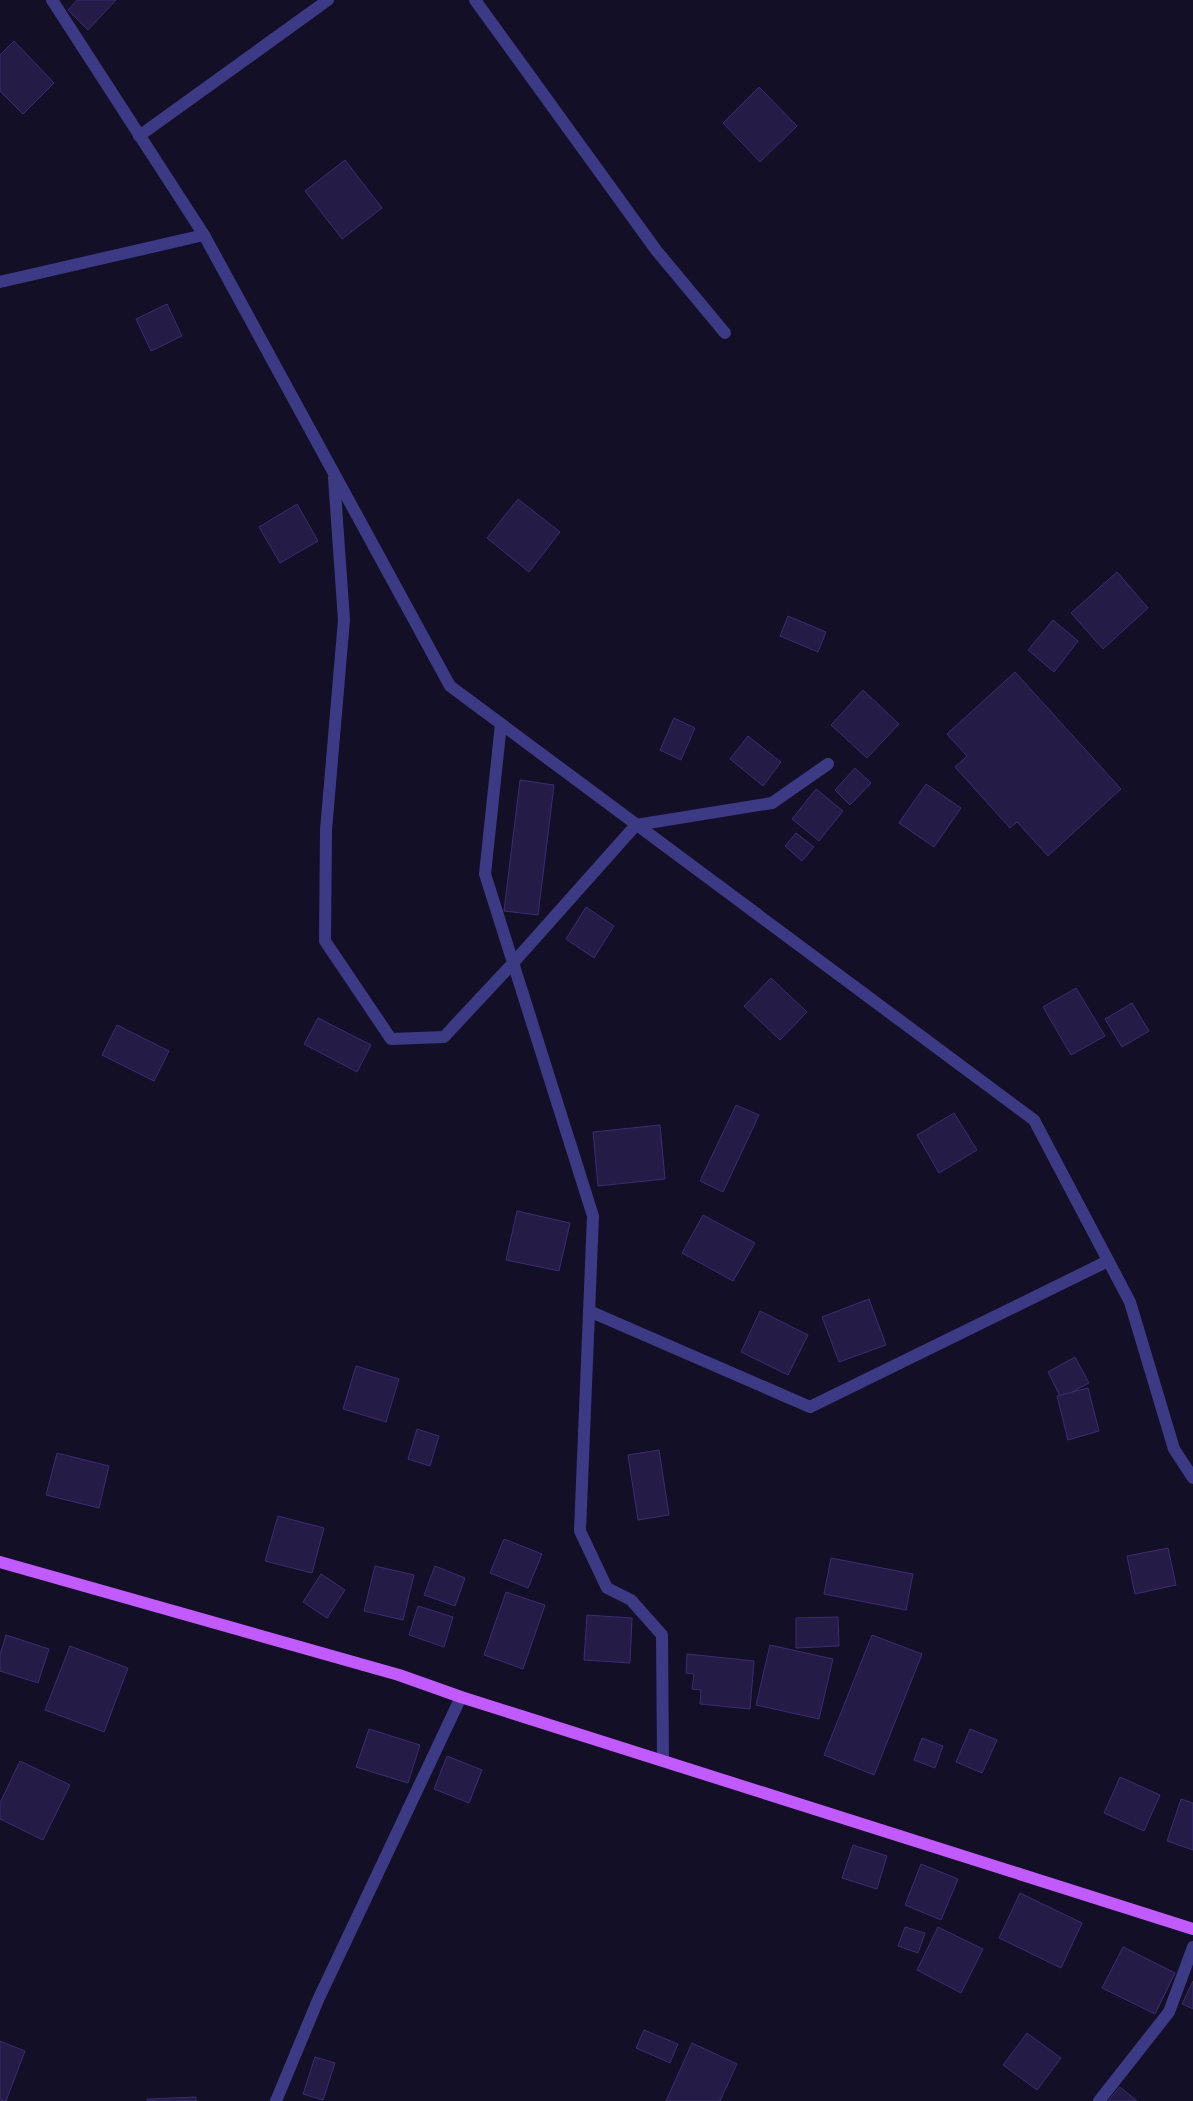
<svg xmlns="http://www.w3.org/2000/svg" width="1193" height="2101" font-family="Barlow,sans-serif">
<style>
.building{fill:#241b47;stroke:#3b2d73}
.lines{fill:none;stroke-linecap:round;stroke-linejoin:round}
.minor{stroke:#3d3a85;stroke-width:12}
.major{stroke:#c25bff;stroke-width:12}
</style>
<rect width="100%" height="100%" fill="#130f26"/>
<g class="building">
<path d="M77 0H116L88 30 68 10Z"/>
<path d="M14 41 54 83 23 114 0 91V55Z"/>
<path d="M759 87 797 126 760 162 723 123Z"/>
<path d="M345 160 382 208 342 239 305 191Z"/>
<path d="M167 304 182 336 151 351 136 319Z"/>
<path d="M518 499 560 532 529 572 487 538Z"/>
<path d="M297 504 318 541 280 563 259 527Z"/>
<path d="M1117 572 1148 608 1103 649 1071 613Z"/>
<path d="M788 616 826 632 818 652 780 636Z"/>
<path d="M1053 620 1078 641 1054 672 1028 650Z"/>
<path d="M1015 672 1121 789 1048 856 1017 822 1010 828 955 767 967 756 947 734Z"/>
<path d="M863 690 899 724 867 758 831 725Z"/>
<path d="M674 718 695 728 681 760 660 750Z"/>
<path d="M748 736 781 762 763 786 730 759Z"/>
<path d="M855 768 871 783 850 805 835 790Z"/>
<path d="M520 780 554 785 538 915 504 911Z"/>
<path d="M926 784 961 808 934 847 899 823Z"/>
<path d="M816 789 843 811 819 841 792 819Z"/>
<path d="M796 833 814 847 802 861 785 846Z"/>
<path d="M586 907 614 926 594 958 566 939Z"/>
<path d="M771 978 807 1012 780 1040 744 1006Z"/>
<path d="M1076 988 1105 1036 1071 1055 1043 1007Z"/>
<path d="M1132 1003 1149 1031 1122 1047 1105 1019Z"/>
<path d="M318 1018 371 1045 357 1072 304 1044Z"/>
<path d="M117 1025 169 1051 154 1081 102 1055Z"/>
<path d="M736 1105 759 1115 723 1192 700 1181Z"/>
<path d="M954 1113 977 1150 939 1173 917 1135Z"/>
<path d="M660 1125 665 1179 598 1186 593 1132Z"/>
<path d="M517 1211 570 1223 559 1271 506 1260Z"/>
<path d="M703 1215 755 1243 733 1281 682 1253Z"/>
<path d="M869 1299 886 1345 839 1362 822 1317Z"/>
<path d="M760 1311 808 1335 788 1375 741 1352Z"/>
<path d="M1075 1357 1089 1383 1061 1398 1048 1372Z"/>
<path d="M356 1366 399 1379 386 1422 343 1409Z"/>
<path d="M1088 1388 1099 1431 1068 1440 1057 1396Z"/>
<path d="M417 1429 439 1436 430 1466 408 1459Z"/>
<path d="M659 1450 669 1515 638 1520 628 1455Z"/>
<path d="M57 1453 109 1466 99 1508 46 1495Z"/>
<path d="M278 1516 324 1528 312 1573 265 1561Z"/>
<path d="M504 1539 542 1554 528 1588 490 1573Z"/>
<path d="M1168 1548 1176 1585 1135 1594 1127 1556Z"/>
<path d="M831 1558 913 1574 906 1610 824 1594Z"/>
<path d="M375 1566 414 1575 403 1620 364 1611Z"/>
<path d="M435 1566 465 1578 455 1606 424 1595Z"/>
<path d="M321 1574 345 1590 327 1618 303 1602Z"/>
<path d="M506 1592 545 1605 523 1669 484 1655Z"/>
<path d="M418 1606 453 1617 444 1647 409 1635Z"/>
<path d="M587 1615 632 1618 630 1663 584 1660Z"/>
<path d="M838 1617 839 1646 796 1648V1618Z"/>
<path d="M6 1635 49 1649 38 1683 0 1671V1655Z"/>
<path d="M872 1635 922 1654 874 1775 824 1755Z"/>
<path d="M770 1645 833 1659 819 1719 756 1705Z"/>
<path d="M70 1646 128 1668 104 1732 45 1710Z"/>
<path d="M687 1654 754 1661 750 1709 700 1704 701 1690 692 1689 694 1674 686 1673Z"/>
<path d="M369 1729 420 1745 408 1783 356 1767Z"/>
<path d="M970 1729 997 1740 982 1773 956 1762Z"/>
<path d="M922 1738 943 1746 935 1768 914 1760Z"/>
<path d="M447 1756 482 1770 469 1803 434 1789Z"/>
<path d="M20 1761 70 1785 43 1840 0 1819V1803Z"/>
<path d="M1120 1777 1160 1795 1144 1831 1104 1813Z"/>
<path d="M1181 1799 1193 1803V1850L1167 1841Z"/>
<path d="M853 1845 887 1856 877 1889 842 1878Z"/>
<path d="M921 1864 958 1879 941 1920 905 1905Z"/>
<path d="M1020 1893 1082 1923 1061 1968 999 1938Z"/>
<path d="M905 1927 925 1933 918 1953 898 1946Z"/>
<path d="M938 1927 983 1949 961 1993 917 1970Z"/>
<path d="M1123 1947 1175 1973 1155 2014 1102 1988Z"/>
<path d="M1193 1981V2009L1182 2004Z"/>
<path d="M644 2030 678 2044 670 2063 636 2048Z"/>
<path d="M1027 2033 1061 2058 1037 2090 1003 2065Z"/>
<path d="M0 2041 25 2051 6 2101 0 2100Z"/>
<path d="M692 2043 737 2064 720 2101H666Z"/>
<path d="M315 2057 335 2063 323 2100 303 2094Z"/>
<path d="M1120 2087 1137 2101H1108Z"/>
<path d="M196 2097V2101H147V2099Z"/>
</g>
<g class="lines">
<g class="minor">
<path d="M52 0 204 235 450 686 1034 1120 1130 1302 1174 1449 1193 1478"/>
<path d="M475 0 656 250 725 333"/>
<path d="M139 136 328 0"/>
<path d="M0 282 204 235"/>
<path d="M334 478 344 620 326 830 325 941 391 1039 444 1037 513 963 636 825 772 803 828 764"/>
<path d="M501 724 485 874 593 1216 580 1531 607 1588 631 1600 662 1635 663 1761"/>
<path d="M589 1311 810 1407 1108 1261"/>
<path d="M276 2101 318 2000 461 1697"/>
<path d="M1099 2101 1169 2012 1193 1947"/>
</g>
<path class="major" d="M0 1562 399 1675 461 1697 1193 1929"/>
</g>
</svg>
